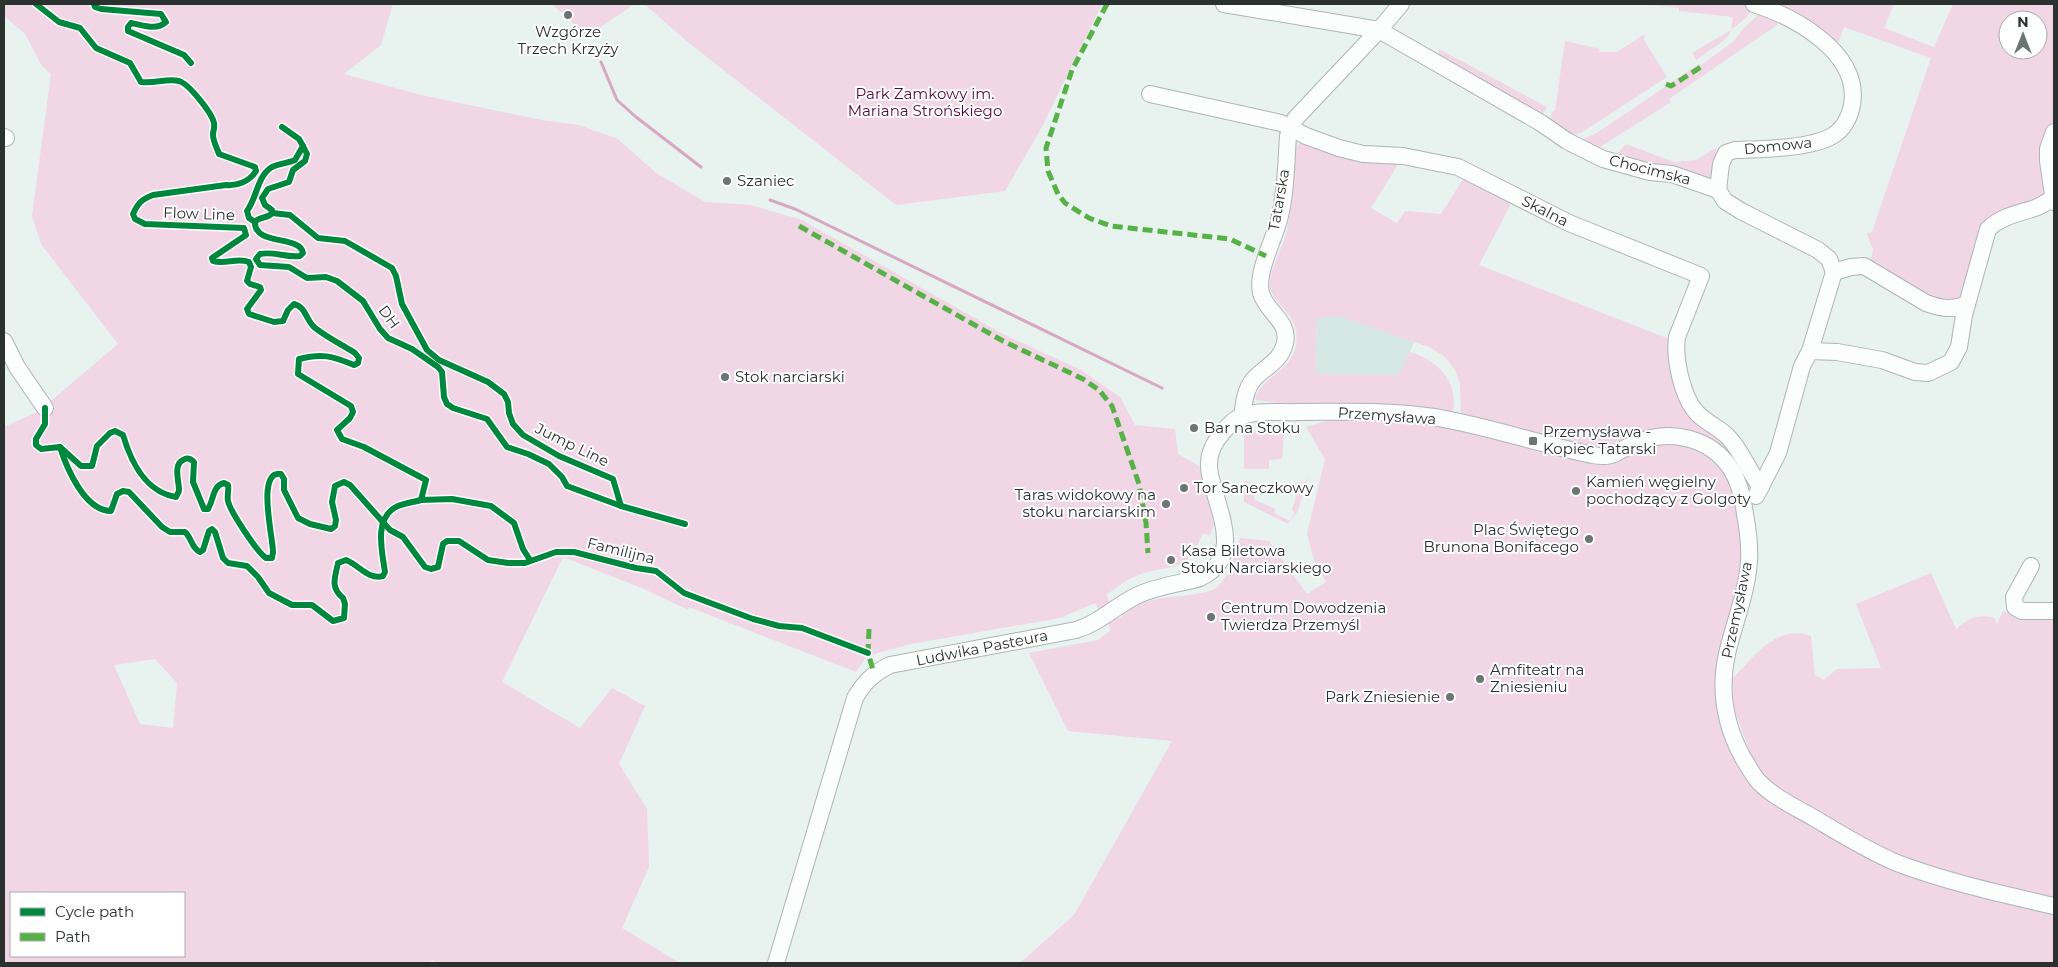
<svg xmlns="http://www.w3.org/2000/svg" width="2058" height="967" font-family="Montserrat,sans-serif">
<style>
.built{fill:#d5e7e3}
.green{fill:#f1d6e5;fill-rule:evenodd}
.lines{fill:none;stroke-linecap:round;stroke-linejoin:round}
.stream{stroke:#d7a8c2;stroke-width:3}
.minor-casing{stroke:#aeb5b3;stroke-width:18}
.minor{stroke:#fcfdfd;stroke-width:16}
.quiet{stroke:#56b246;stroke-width:5;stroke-dasharray:10 5;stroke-linecap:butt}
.cycleway-casing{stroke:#fff;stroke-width:9}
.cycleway{stroke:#00873e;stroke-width:6}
.poi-dot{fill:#6d7572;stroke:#fff;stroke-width:2}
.labels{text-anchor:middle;stroke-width:4;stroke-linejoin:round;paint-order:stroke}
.poi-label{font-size:15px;fill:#2b312f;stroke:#fff;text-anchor:start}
.park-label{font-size:15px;fill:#5c043f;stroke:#fff}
.street-label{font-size:15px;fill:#2b312f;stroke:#fff}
</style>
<rect width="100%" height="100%" fill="#e8f2ef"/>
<path class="built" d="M1338 316 1414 342 1400 375 1315 374 1317 318Z"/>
<g class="green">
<path d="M4 4H393L381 45 344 74 421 95 542 120 579 125 618 139 656 173 705 202 751 205 802 220 1003 334 1081 370 1120 397 1135 425 1175 429 1178 454 1199 466 1214 524 1210 536 1203 533C1185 576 1176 562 1139 575 1127 579 1116 588 1106 595L1119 619C1137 597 1170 598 1195 594 1202 593 1211 592 1217 587 1228 579 1236 551 1240 538L1269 541 1307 594 1326 582 1314 560 1307 534 1325 459 1306 427 1353 413 1402 414 1607 457 1672 436 1729 465 1749 541 1724 684 1755 779 1870 851 2054 906V963H1020L1074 915 1172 741 1068 731 1029 653 1098 640 1111 630 1095 603 1060 618 911 644 867 656 856 672 689 607 688 610 644 589 563 557 502 682 580 728 612 688 645 706 619 764 647 809 649 867 622 928 680 963H435L434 960 427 963H4V427L39 411 118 344 41 244 32 216 51 74 42 66 25 34 4 16ZM155 659 177 683 173 728 140 724 114 665ZM11 893H184V956H11Z"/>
<path d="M552 4H635L587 36Z"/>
<path d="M644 4H1102L1043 125 1005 191 896 205 689 43Z"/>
<path d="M1643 4H1746L1751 11 1746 18 1731 30 1729 35 1723 41 1696 60 1692 53 1731 30 1733 17 1679 11V8Z"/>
<path d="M1771 4H1894L1884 28 1934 47 1953 4H2054V122L2047 141 2045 198 1995 217 1966 300 1944 306 1869 265 1873 250 1867 234 1872 232 1931 58 1844 27 1838 44ZM2008 20H2038V50H2008Z"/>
<path d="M1760 13 1779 16 1777 25 1669 99 1671 102 1594 151 1582 140 1598 132 1699 64 1700 66 1734 41 1742 30Z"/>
<path d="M1645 34 1644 40 1667 77 1581 133 1573 135 1549 121 1553 110 1555 111 1565 41 1600 49 1599 52H1617Z"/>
<path d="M1439 49 1547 107 1543 114H1539L1438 59Z"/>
<path d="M1306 142 1398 161 1397 166 1371 208 1397 223 1405 211 1441 214 1465 176 1513 200 1479 265 1672 340 1684 402 1737 452 1753 492 1749 497 1705 439 1595 449 1461 417 1460 384 1455 370 1444 356 1429 347 1338 316 1317 318 1315 374 1399 375 1410 352C1438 360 1461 384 1452 415L1302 406 1256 400 1255 397C1265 376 1292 370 1296 345 1301 314 1274 307 1270 287 1268 278 1274 267 1277 258 1281 248 1286 236 1288 225 1292 201 1293 174 1295 149L1300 143Z"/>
<path d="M1626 144 1674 162 1696 160 1716 148 1718 164 1716 181 1614 157Z"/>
<path d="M1284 430 1282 459 1269 460V469H1244V431Z"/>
<path d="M1308 477 1298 511 1288 524 1244 502V481H1248L1255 500 1276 509 1274 513 1290 521 1295 512 1292 510 1298 490H1295V483L1305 482Z"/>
<path d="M1931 573 1956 629C1968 619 1978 613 1994 618L1997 624 2003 611 2016 617 2054 614V900L2029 894 1901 858 1786 795 1757 773 1734 708 1732 679C1753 658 1777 623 1811 636L1815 675 1824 680 1837 669 1881 668 1856 604Z"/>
</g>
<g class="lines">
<g class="stream">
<path d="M601 62 617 100 636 117 701 167"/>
<path d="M770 200 795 209 1162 388"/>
</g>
<g class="minor-casing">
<g id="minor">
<path d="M1224 4 1379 30 1541 123 1567 141 1603 159 1650 172 1672 174 1718 190 1725 201 1741 211 1818 250 1829 259 1834 272"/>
<path d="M1150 94 1281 123 1306 136 1339 148 1363 154 1403 156 1458 167 1569 223 1701 276 1677 337C1674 358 1682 397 1697 413 1706 423 1721 428 1730 439 1743 454 1749 472 1761 487"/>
<path d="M2054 132 2048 149V161L2054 202"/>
<path d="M4 137 6 138"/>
<path d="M1718 190 1721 164 1726 153 1735 150C1762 149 1809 149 1832 136 1843 130 1850 117 1852 105 1861 53 1795 17 1754 4"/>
<path d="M1834 272 1851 267 1864 266 1926 303C1940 308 1953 311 1967 304"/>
<path d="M4 341 17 367 45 408"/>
<path d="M1810 351 1837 352 1882 360 1915 372 1928 373 1951 362 1959 347 1964 315 1988 229C2002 216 2017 214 2035 208 2041 206 2047 202 2053 198"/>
<path d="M1242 416C1244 403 1245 390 1253 380 1264 367 1281 362 1285 343 1290 321 1266 312 1261 293 1256 273 1274 239 1279 220 1286 193 1286 164 1288 136L1295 119 1379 30 1401 4"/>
<path d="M1756 496 1778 453 1802 366 1810 351 1834 272"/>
<path d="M2031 566 2014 597 2015 607 2022 611H2054"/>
<path d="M776 963 855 698C864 682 874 673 890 665L1076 630C1101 622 1114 607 1136 596 1156 586 1179 584 1200 578 1248 555 1213 504 1209 468 1208 454 1214 442 1223 432 1228 426 1232 421 1238 418 1254 409 1280 413 1298 412 1342 412 1391 410 1434 417 1487 426 1539 444 1592 455 1615 459 1616 451 1636 443 1670 428 1711 438 1731 469 1740 483 1743 498 1745 514 1748 530 1750 545 1749 561 1747 593 1734 623 1727 654 1719 690 1725 725 1743 758 1748 765 1752 774 1758 781 1773 797 1795 807 1814 818 1841 834 1868 851 1897 863 1947 882 2002 894 2054 906"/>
</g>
</g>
<use href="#minor" class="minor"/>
<g class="quiet">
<path d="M1107 4 1072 70 1046 148 1048 171 1058 194 1065 203 1089 218 1111 226 1230 239 1266 256"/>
<path d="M1666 84 1671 86 1701 67V63"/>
<path d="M799 226 1003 341 1083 379 1099 390 1112 406 1139 484 1146 523 1148 553"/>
<path d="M869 629 868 653 874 673"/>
</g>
<g class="cycleway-casing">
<g id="cycleway">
<path d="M36 4 59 22 80 28 96 48 130 63 141 82C154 84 167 78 179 81 189 84 212 113 214 123 215 127 213 131 213 135 213 141 217 148 219 154L255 167 256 171C249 182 237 186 226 185L153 195C142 199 138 203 133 214L135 219 145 224 244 228 246 235 212 258 213 261C225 265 237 257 249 262L251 267 247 281 250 284 260 287 261 290 247 309 249 314 274 322 283 321 288 310 294 304C306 307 305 318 314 327 323 335 344 346 355 353L359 358 358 363 354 365C332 356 322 353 299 359L298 374 351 406 353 412 350 418 337 430 342 439 364 447 426 480 421 500 452 499 491 506 514 523 523 549 530 560"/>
<path d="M94 4 95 7 101 9 161 14 166 22C156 31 143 25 131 23L128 27V31L184 55 191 63"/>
<path d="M272 213C268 219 259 216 255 222 254 246 301 235 303 253L300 256C286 258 274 251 260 254L256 259 260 265 289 267 307 278 326 277 337 281 363 301 380 329 388 338 412 349 438 367 442 372 444 397 447 404 453 408 487 419 507 447 528 454 549 464 562 477 567 486 621 506 685 524"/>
<path d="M272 213 290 215 318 238 345 241 392 268 396 276 402 304 427 350 439 360 488 382 504 394 508 402 509 413 513 424 523 435 559 456 613 479 621 506"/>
<path d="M272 213V210L265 205 262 198 268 189 289 182 293 170 305 161 307 154 303 146"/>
<path d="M255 222 249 218 247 211C257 198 257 176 272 167 278 164 288 163 295 160L303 146 299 139 282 127"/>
<path d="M45 408V424L36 439V445L41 449 60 447C67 469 85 511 111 511L117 494 123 491 129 492 162 527 170 532H185C192 538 191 548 200 552L203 550 209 531 212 529 215 532 223 558 228 563 247 566 258 577 269 593 292 605H312L333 621 344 618 345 604 343 598C330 587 335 578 338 563L346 560C359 565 368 580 383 576L385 572C382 551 373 517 398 506 405 503 414 502 421 500"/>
<path d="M60 447 81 466H92L97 446 110 433 115 431 123 435C131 462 145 492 176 497 177 494 179 493 179 490 179 481 173 465 183 460 188 457 191 459 194 462L193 482 204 509H208C214 500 212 486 224 483L228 485C229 490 227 495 228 501 230 511 257 552 266 558H272L273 552C273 537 256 470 281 474L284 479V490L298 518 310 524 331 529 335 526 336 520 332 502 335 486 344 482 350 485 390 530 403 537 425 567 431 569 438 567 443 544 447 541H459L488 560 508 563H525L556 552H574L636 568 656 571 684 593 705 601 753 619 779 626 802 628 868 653"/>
</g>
</g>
<use href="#cycleway" class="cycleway"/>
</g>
<g class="poi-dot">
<circle cx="568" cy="15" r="5"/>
<circle cx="727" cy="181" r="5"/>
<circle cx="725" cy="377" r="5"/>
<circle cx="1194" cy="428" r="5"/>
<rect x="1528" y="436" width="10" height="10" rx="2.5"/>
<circle cx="1184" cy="488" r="5"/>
<circle cx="1576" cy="491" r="5"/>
<circle cx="1166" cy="504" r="5"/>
<circle cx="1589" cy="539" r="5"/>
<circle cx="1171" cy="560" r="5"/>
<circle cx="1211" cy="617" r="5"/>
<circle cx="1480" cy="679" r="5"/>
<circle cx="1450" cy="697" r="5"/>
</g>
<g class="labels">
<g class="poi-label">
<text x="568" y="37" text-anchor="middle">Wzgórze<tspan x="568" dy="17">Trzech Krzyży</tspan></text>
<text x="737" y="186">Szaniec</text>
<text x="735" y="382">Stok narciarski</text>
<text x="1204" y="433">Bar na Stoku</text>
<text x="1543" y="437">Przemysława -<tspan x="1543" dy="17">Kopiec Tatarski</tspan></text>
<text x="1586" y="487">Kamień węgielny<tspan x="1586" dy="17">pochodzący z Golgoty</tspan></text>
<text x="1194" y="493">Tor Saneczkowy</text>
<text x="1156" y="500" text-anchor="end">Taras widokowy na<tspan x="1156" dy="17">stoku narciarskim</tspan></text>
<text x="1579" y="535" text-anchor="end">Plac Świętego<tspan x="1579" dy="17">Brunona Bonifacego</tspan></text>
<text x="1181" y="556">Kasa Biletowa<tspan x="1181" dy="17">Stoku Narciarskiego</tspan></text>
<text x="1221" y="613">Centrum Dowodzenia<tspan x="1221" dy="17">Twierdza Przemyśl</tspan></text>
<text x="1490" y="675">Amfiteatr na<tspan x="1490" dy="17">Zniesieniu</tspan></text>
<text x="1440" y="702" text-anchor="end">Park Zniesienie</text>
</g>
<g class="park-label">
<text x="925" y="99">Park Zamkowy im.<tspan x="925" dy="17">Mariana Strońskiego</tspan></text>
</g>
<g class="street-label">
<text transform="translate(1778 146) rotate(-6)" y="5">Domowa</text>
<text transform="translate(1650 170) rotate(14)" y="5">Chocimska</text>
<text transform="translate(1279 200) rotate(-80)" y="5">Tatarska</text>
<text transform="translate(1545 211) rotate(27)" y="5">Skalna</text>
<text transform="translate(199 214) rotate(2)" y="5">Flow Line</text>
<text transform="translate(389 317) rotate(54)" y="5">DH</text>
<text transform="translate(1387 416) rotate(4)" y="5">Przemysława</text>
<text transform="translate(572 445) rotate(26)" y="5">Jump Line</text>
<text transform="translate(621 551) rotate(14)" y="5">Familijna</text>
<text transform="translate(1737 610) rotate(-78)" y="5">Przemysława</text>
<text transform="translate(982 648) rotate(-11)" y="5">Ludwika Pasteura</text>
</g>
</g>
<rect width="2058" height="967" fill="none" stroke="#2b312f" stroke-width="10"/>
<rect x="10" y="892" width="175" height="65" fill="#ffffff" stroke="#aaadac"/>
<rect x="20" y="908" width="25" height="8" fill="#00873e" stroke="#aaadac"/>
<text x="55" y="917" font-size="15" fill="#2b312f">Cycle path</text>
<rect x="20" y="933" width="25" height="8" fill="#56b246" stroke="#aaadac"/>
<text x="55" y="942" font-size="15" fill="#2b312f">Path</text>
<g transform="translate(2023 35)"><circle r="24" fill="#ffffff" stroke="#aaadac"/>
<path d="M0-4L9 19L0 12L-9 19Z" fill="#6d7572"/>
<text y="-8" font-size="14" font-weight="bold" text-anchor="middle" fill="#2b312f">N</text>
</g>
</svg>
